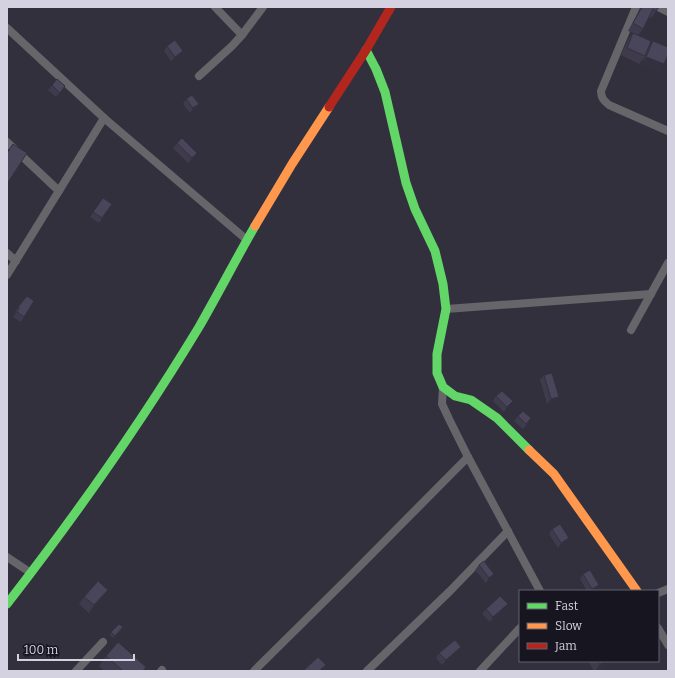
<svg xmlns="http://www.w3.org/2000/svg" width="675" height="678" font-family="Bitter,serif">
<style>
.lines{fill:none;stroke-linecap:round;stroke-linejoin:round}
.street{stroke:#65656a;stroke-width:8}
.fast{stroke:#63d668;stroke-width:9}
.slow{stroke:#ff974d;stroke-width:9}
.jam{stroke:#b3261e;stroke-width:9}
.wall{fill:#3f3b4d}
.shaded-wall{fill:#33303f}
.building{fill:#49455a;stroke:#33303f}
</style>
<rect width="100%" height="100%" fill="#32303d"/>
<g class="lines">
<g class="street">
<path d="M215 7 242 35"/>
<path d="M636 7 601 91C601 98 604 101 609 105L668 131"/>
<path d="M658 7 668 12"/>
<path d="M7 28 104 118 247 240"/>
<path d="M199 76 232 46 242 35 263 7"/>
<path d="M7 142 59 191"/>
<path d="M7 253 16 261"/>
<path d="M7 275 104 118"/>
<path d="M446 309 651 294"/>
<path d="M631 330 668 263"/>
<path d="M443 387 442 404 449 419 468 457 540 591"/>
<path d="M7 557 31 573"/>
<path d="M658 593 668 589"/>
<path d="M658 628 668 645"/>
<path d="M76 671 103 642"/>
<path d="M161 671 162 670"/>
<path d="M254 671 351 575 468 457"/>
<path d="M367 671 450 591 508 531"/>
<path d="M480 671 520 628"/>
</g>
<g class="fast">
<path d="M366 50 376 69 385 92 406 183 415 209 435 251 443 284 446 309 437 354V373L443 387 455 396 471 400 497 418 529 450"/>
<path d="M7 604C76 515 141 423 199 327 218 294 236 259 255 226"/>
</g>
<g class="slow">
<path d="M255 226 292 164 329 107"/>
<path d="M529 450 554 474 637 591"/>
</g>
<path class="jam" d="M329 107 366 50 391 7"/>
</g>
<g class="wall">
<path d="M641 7H659L651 18 649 17 643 29 638 35 648 48 653 41 659 72 641 64 645 56 639 64 621 55 628 40 633 33 628 31Z"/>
<path d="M167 46 183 51 179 56 171 61 164 51Z"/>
<path d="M52 85 65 86 56 97 48 90Z"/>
<path d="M186 99 199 104 195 109 190 113 183 104Z"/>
<path d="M177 143 197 153 194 158 188 163 173 148Z"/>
<path d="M103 198 112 204 99 223 90 217Z"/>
<path d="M34 301 21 322 13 317 16 313 15 312 18 307Z"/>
<path d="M544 375 555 402 547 404 540 380Z"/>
<path d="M496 396 509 406 504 412 493 401Z"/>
<path d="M518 416 528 423 523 429 514 421Z"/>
<path d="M552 529 569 538 566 543 558 548 549 534Z"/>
<path d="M479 565 491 579 486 583 475 570Z"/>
<path d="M583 574 596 590 595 591H587L580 579Z"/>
<path d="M108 590 103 597 89 613 79 604 84 597Z"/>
<path d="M486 609H505L490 622 482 614Z"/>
<path d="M121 630 113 638 110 635 111 632Z"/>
<path d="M461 647 457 652 442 665 436 658 439 653Z"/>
<path d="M106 656 146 667 144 671H105L99 666Z"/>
<path d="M588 661H613L596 671H594Z"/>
</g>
<g class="shaded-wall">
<path d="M183 51 179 56 171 61 175 57Z"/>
<path d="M646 57 664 64 659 72 641 64Z"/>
<path d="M199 104 195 109 190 113 193 108Z"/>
<path d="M197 153 194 158 188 163 192 158Z"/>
<path d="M559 397 555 402 547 404 551 399Z"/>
<path d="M513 401 509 406 504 412 507 407Z"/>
<path d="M569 538 566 543 558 548 561 543Z"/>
<path d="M494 574 491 579 486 583 489 578Z"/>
<path d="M599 585 596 590 595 591H591L592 589Z"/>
<path d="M108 590 103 597 89 613 94 605Z"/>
<path d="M508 604 505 609 490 622 493 617Z"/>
<path d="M461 647 457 652 442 665 446 660Z"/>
<path d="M606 661H613L595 671 600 664Z"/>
</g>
<g class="building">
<path d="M642 7H659L656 11 653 9 643 29 633 23Z"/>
<path d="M633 33 651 41 645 56 627 48Z"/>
<path d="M175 40 183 51 175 57 167 46Z"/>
<path d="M653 41 668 47V55L664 64 646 57Z"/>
<path d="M57 79 65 86 60 93 52 85Z"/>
<path d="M192 95 199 104 193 108 186 99Z"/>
<path d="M182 138 197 153 192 158 177 143Z"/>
<path d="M13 144 27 153 7 184V153Z"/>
<path d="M103 198 112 204 102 218 93 212Z"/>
<path d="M27 296 34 301 24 317 17 312 19 308 18 307Z"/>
<path d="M552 373 559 397 551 399 544 375Z"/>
<path d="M502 391 513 401 507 407 496 396Z"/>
<path d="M523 411 531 418 526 424 518 416Z"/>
<path d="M560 524 569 538 561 543 552 529Z"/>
<path d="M484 561 494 574 489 578 479 565Z"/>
<path d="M590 570 599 585 592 589 583 574Z"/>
<path d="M98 581 108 590 94 605 84 597Z"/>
<path d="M500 596 508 604 493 617 486 609Z"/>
<path d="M119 624 123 627 115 636 111 632Z"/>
<path d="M455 640 461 647 446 660 439 653Z"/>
<path d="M118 642 146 667 143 671H123L106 656Z"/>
<path d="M318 657 326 665 319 671H305L304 670Z"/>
<path d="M598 661H606L600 664Z"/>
</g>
<rect width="675" height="678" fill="none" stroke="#d4d2e1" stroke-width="16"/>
<rect x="519" y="590" width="140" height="72" fill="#171520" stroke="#63616d"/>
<rect x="527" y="603" width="20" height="6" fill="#63d668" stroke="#63616d"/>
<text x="555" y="610" font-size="12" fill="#d4d2e1">Fast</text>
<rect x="527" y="623" width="20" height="6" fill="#ff974d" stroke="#63616d"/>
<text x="555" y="630" font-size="12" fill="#d4d2e1">Slow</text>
<rect x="527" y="643" width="20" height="6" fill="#b3261e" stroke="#63616d"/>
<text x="555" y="650" font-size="12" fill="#d4d2e1">Jam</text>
<path d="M18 654v6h116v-6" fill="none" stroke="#d4d2e1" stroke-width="2"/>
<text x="24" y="654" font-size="12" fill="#d4d2e1" stroke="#171520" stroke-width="3" paint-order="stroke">100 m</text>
</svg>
